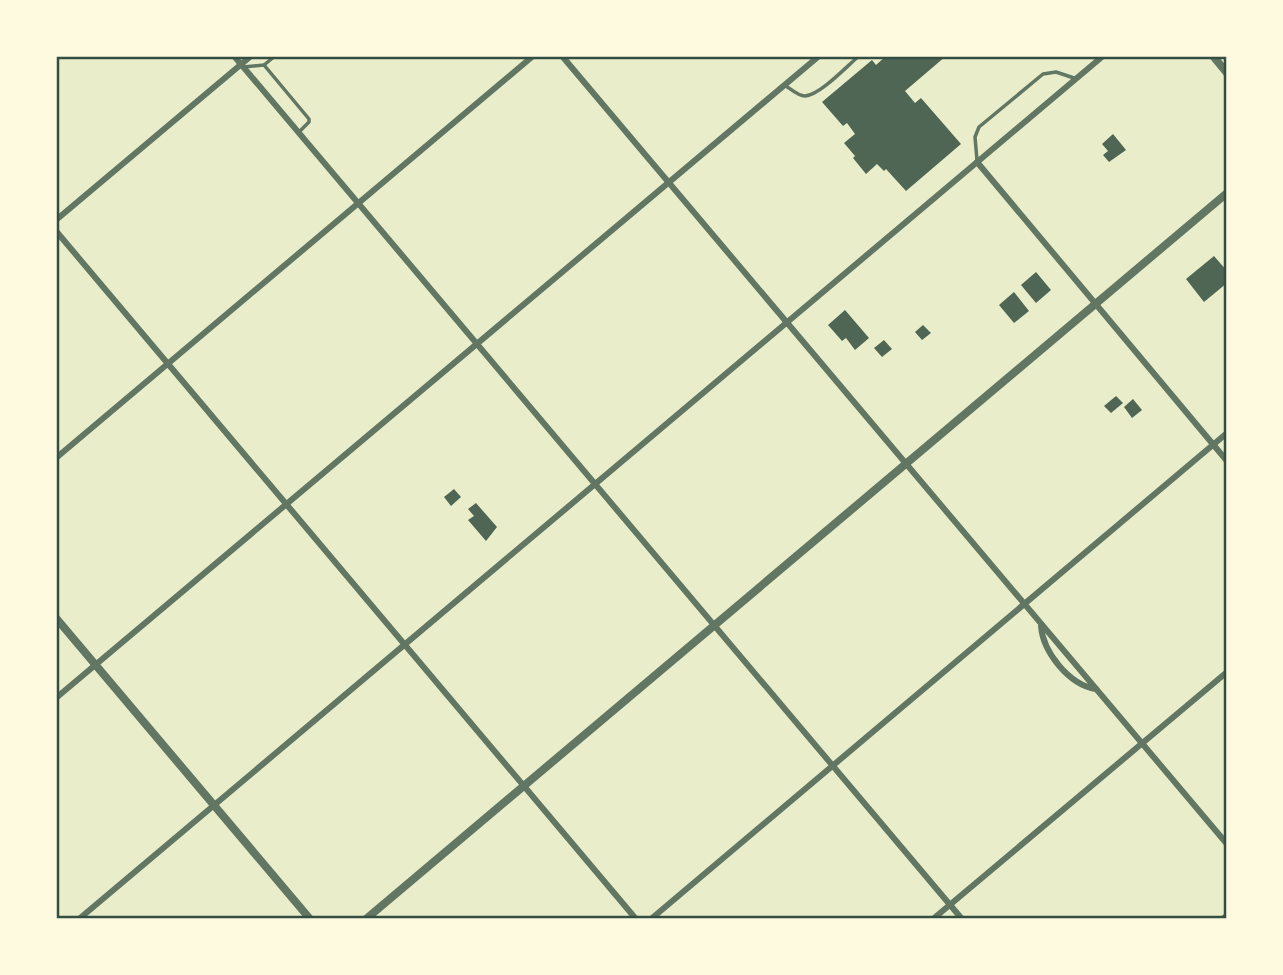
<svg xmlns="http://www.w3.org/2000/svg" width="1283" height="975" font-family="'Golos Text',sans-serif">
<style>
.building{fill:#4f6655}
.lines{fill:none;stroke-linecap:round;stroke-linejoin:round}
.service{stroke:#617663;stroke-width:3.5}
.minor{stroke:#617663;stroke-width:6}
.tertiary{stroke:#617663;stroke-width:8}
.neatline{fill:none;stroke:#344e41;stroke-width:2.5}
</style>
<rect width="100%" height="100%" fill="#e9edc9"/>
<g class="building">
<path d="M886 56H946L905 91 915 103 921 98 961 144 906 191 886 169 884 171 877 164 866 174 853 158 855 156 844 143 855 134 847 123 843 126 822 102 872 60 876 65Z"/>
<path d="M1113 134 1126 150 1109 162 1103 155 1108 151 1102 144Z"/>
<path d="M1214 256 1227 271V283L1204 302 1186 279Z"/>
<path d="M1036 272 1051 290 1036 303 1021 285Z"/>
<path d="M1014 292 1029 311 1014 323 999 305Z"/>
<path d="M845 310 869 338 855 350 846 338 842 341 828 325Z"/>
<path d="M923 325 931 333 922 340 915 332Z"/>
<path d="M884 340 892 349 882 357 874 348Z"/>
<path d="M1116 396 1123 403 1111 413 1104 406Z"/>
<path d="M1133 399 1142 410 1132 418 1124 407Z"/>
<path d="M454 489 461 497 451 506 444 497Z"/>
<path d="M476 503 497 527 486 541 468 520 474 516 468 509Z"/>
</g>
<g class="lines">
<g class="service">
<path d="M264 65 309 119V122L299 132"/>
<path d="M243 67 264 65 275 56"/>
<path d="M786 86C792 90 798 96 805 96 820 95 847 66 859 56"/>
<path d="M977 160 975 137 979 127 1043 74 1056 72 1074 78"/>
</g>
<g class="minor">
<path d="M234 56 962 919"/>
<path d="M562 56 1227 844"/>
<path d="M977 162 1227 461"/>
<path d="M56 220 251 56"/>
<path d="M56 231 636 919"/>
<path d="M56 458 533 56"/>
<path d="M1041 626C1043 652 1069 685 1096 689"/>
<path d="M56 698 819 56"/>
<path d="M79 919 1103 56"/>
<path d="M651 919 1227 433"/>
<path d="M933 919 1227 672"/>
<path d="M1223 919 1227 915"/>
</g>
<g class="tertiary">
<path d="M1213 56 1227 73"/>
<path d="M56 618 310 919"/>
<path d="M366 919 1227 193"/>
</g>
</g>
<rect width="1283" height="975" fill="none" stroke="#fefae0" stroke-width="116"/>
<rect x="58" y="58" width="1167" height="859" class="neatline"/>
</svg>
